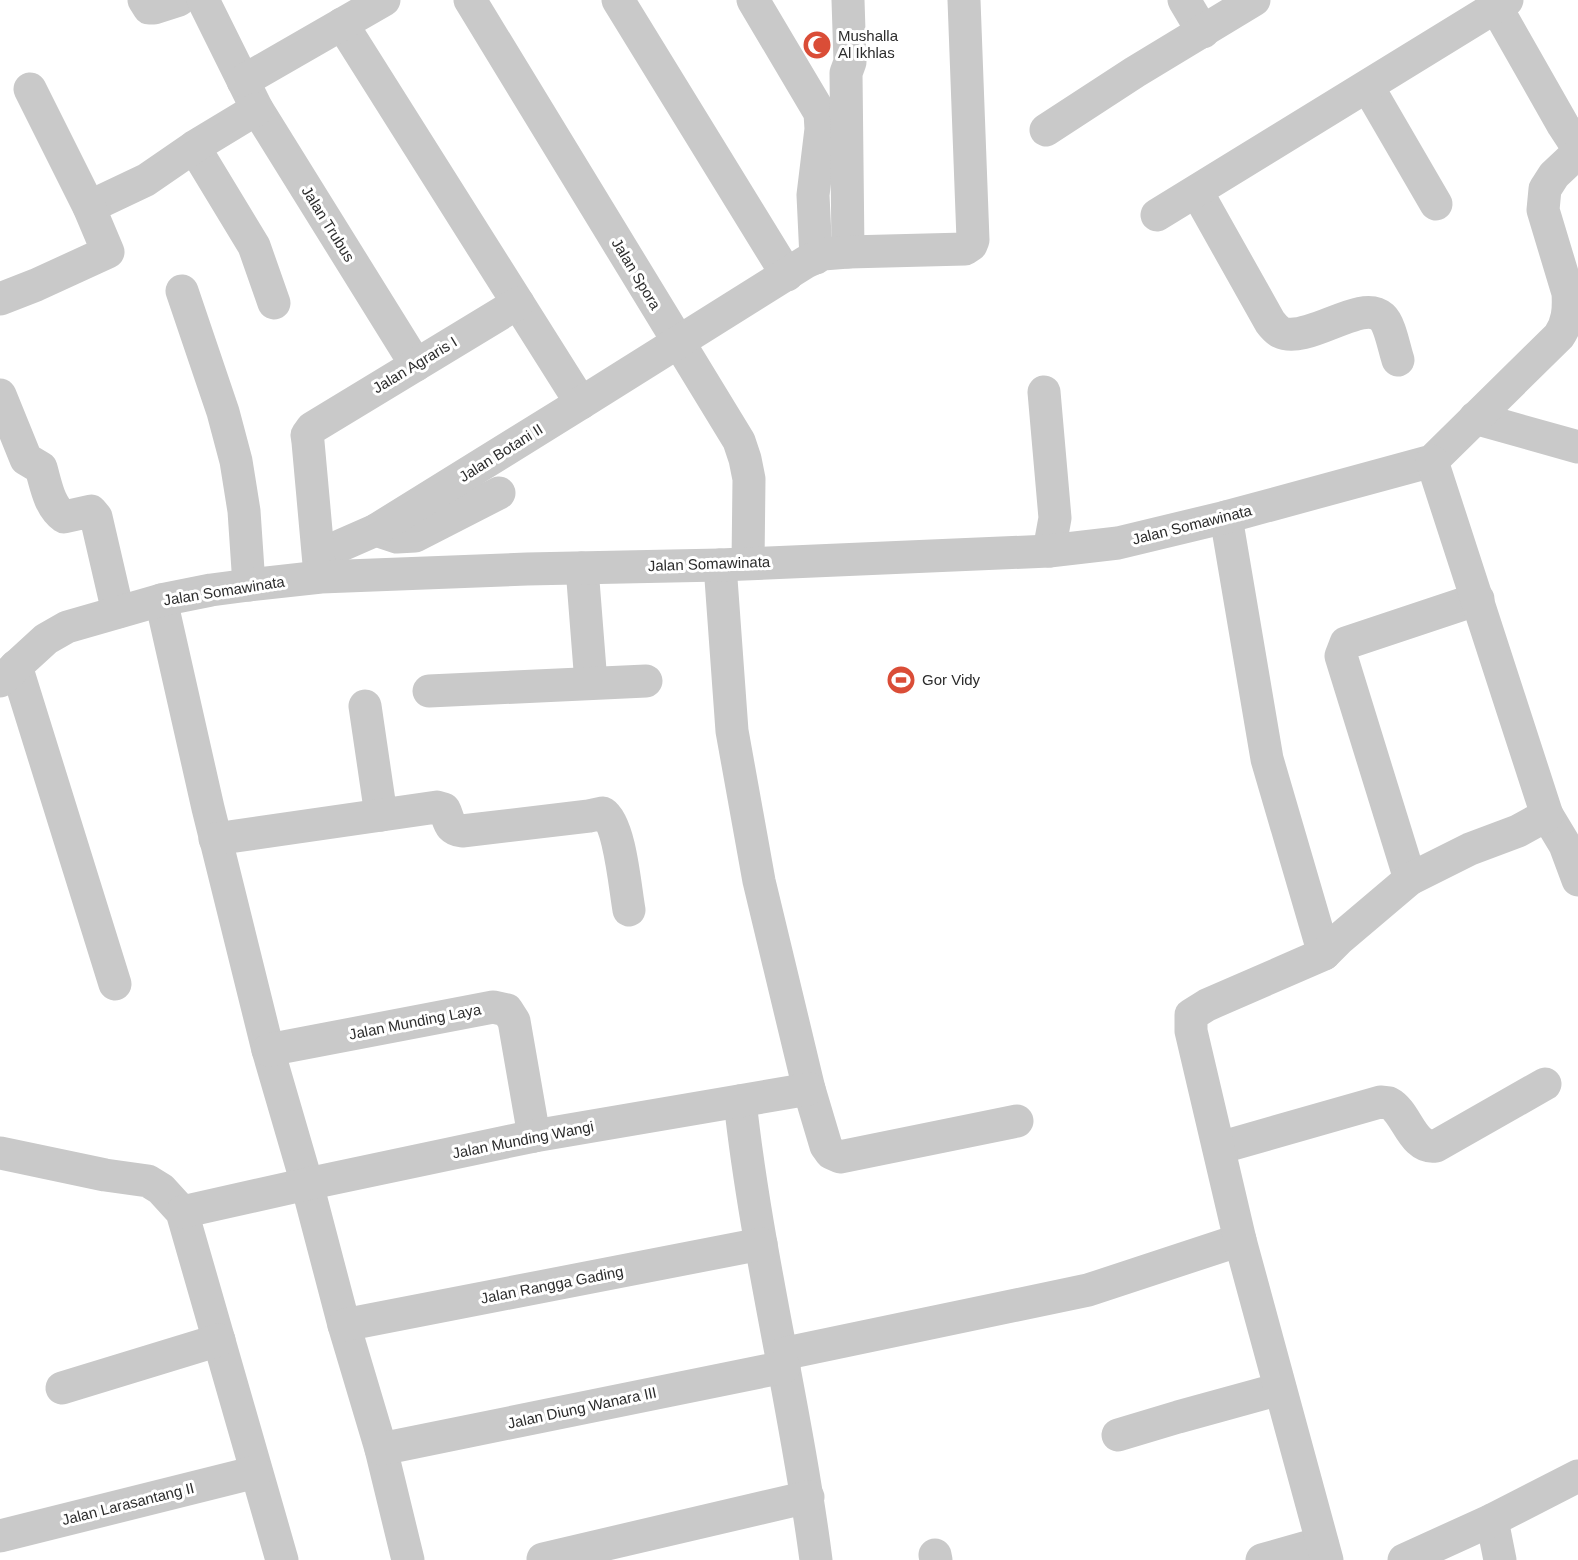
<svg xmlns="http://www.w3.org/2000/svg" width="1578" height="1560" font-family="Helvetica,sans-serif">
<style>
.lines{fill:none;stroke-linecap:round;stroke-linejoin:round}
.minor{stroke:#c9c9c9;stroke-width:33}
.labels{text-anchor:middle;stroke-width:6;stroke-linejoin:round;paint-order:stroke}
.poi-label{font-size:15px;fill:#2c2c2c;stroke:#fff;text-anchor:start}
.street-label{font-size:15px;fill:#2c2c2c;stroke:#fff}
</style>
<rect width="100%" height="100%" fill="#fff"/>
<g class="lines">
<g class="minor">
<path d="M144 0 149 8H154L179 0"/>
<path d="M203 0 257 109 416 365"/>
<path d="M470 0 739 441 745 459 749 479 748 563"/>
<path d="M618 0 787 275"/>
<path d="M753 0 820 113 821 129 813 195 816 258"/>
<path d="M848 0 850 62 846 73 848 252"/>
<path d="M1184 0 1203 32"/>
<path d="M1492 0 1563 125 1578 148"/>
<path d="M342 24 581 403"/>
<path d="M243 81 384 0"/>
<path d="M1368 87 1436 204"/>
<path d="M1046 130 1135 72 1254 0"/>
<path d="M194 147 254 246 274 303"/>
<path d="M1197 192 1270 322C1273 326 1277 330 1280 332 1307 345 1361 298 1382 317 1390 324 1394 348 1398 360"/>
<path d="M89 207 146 180 194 147 257 109"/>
<path d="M1157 215 1507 0"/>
<path d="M182 291 223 412 236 461 244 511 249 585"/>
<path d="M0 299 36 285 108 252 89 207 30 89"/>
<path d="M1044 392 1055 518 1049 551"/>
<path d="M0 395 26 459 41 468C46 485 49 506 64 517L91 511 96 517 118 612"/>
<path d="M1475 418 1578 447"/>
<path d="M1226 517 1267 759 1324 954"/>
<path d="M376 530 397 537 415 536 499 493"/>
<path d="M319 555 376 530 581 403 806 262 823 254 848 252 965 249 971 245 973 240 964 0"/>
<path d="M720 565 732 731 759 881 809 1089 826 1146 831 1153 840 1157 1017 1121"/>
<path d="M582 568 591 683"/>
<path d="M320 575 308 442 307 435 312 428 518 303"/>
<path d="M161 600 208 808 268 1050 307 1184 344 1325 381 1449 408 1560"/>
<path d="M16 666 115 984"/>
<path d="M0 681 46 639 67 627 161 600 211 590 249 585 321 577 527 569 720 565 1049 551 1118 543 1226 517 1432 461 1559 336C1568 323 1569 309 1568 293L1543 210 1545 189 1554 175 1570 160 1578 157"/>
<path d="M429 691 646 681"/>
<path d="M365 706 381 815"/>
<path d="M1547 815 1565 845 1578 880"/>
<path d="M215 839 437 807 444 809C450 820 447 829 462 831L589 816 603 813C620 824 625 888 629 910"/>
<path d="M1410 879 1341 656 1346 643 1478 599"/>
<path d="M268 1050 493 1007 507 1010 514 1021 534 1136"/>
<path d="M740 1101C757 1256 796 1406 816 1560"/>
<path d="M1219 1148 1380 1102C1380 1102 1389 1103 1389 1103 1407 1112 1412 1150 1436 1146L1545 1084"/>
<path d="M0 1153 105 1175 148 1181 161 1189 182 1212 282 1560"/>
<path d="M182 1212 307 1184 534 1136 809 1089"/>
<path d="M344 1325 761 1244"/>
<path d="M782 1354 1088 1290 1240 1240"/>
<path d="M62 1388 219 1340"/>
<path d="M1118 1435 1178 1417 1280 1389"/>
<path d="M381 1449 784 1367"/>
<path d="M1492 1520 1500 1560"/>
<path d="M0 1536 256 1472"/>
<path d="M935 1555 936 1560"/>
<path d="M543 1559 808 1497"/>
<path d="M1262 1560 1322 1543"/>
<path d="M1327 1560 1240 1240 1191 1031V1015L1207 1005 1324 954 1338 940 1410 879 1470 849 1518 831 1547 815 1432 461"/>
<path d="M1404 1560 1492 1520 1578 1476"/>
</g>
</g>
<defs>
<g id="mosque-disc" transform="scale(1.5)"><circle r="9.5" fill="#da4d37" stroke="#fff"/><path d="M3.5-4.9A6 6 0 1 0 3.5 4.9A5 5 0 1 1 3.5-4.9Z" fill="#fff"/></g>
<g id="stadium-disc" transform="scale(1.5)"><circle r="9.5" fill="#da4d37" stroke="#fff"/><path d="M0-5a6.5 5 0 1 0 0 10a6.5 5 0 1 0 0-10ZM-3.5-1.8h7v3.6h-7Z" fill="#fff"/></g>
</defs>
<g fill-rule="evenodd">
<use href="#mosque-disc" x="817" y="45"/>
<use href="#stadium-disc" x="901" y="680"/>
</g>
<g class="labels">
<g class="poi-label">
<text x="838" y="41">Mushalla<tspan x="838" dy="17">Al Ikhlas</tspan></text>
<text x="922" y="685">Gor Vidy</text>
</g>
<g class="street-label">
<text transform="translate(328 224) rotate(58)" y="5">Jalan Trubus</text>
<text transform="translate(636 274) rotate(59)" y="5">Jalan Spora</text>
<text transform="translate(415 365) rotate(-31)" y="5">Jalan Agraris I</text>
<text transform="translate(501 453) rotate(-32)" y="5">Jalan Botani II</text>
<text transform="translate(1192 525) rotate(-14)" y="5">Jalan Somawinata</text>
<text transform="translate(709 564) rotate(-2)" y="5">Jalan Somawinata</text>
<text transform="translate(224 591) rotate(-9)" y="5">Jalan Somawinata</text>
<text transform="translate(415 1022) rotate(-11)" y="5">Jalan Munding Laya</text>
<text transform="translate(523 1140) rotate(-11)" y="5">Jalan Munding Wangi</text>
<text transform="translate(552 1285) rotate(-11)" y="5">Jalan Rangga Gading</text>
<text transform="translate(582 1408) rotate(-12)" y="5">Jalan Diung Wanara III</text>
<text transform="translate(128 1504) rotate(-14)" y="5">Jalan Larasantang II</text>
</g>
</g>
</svg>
